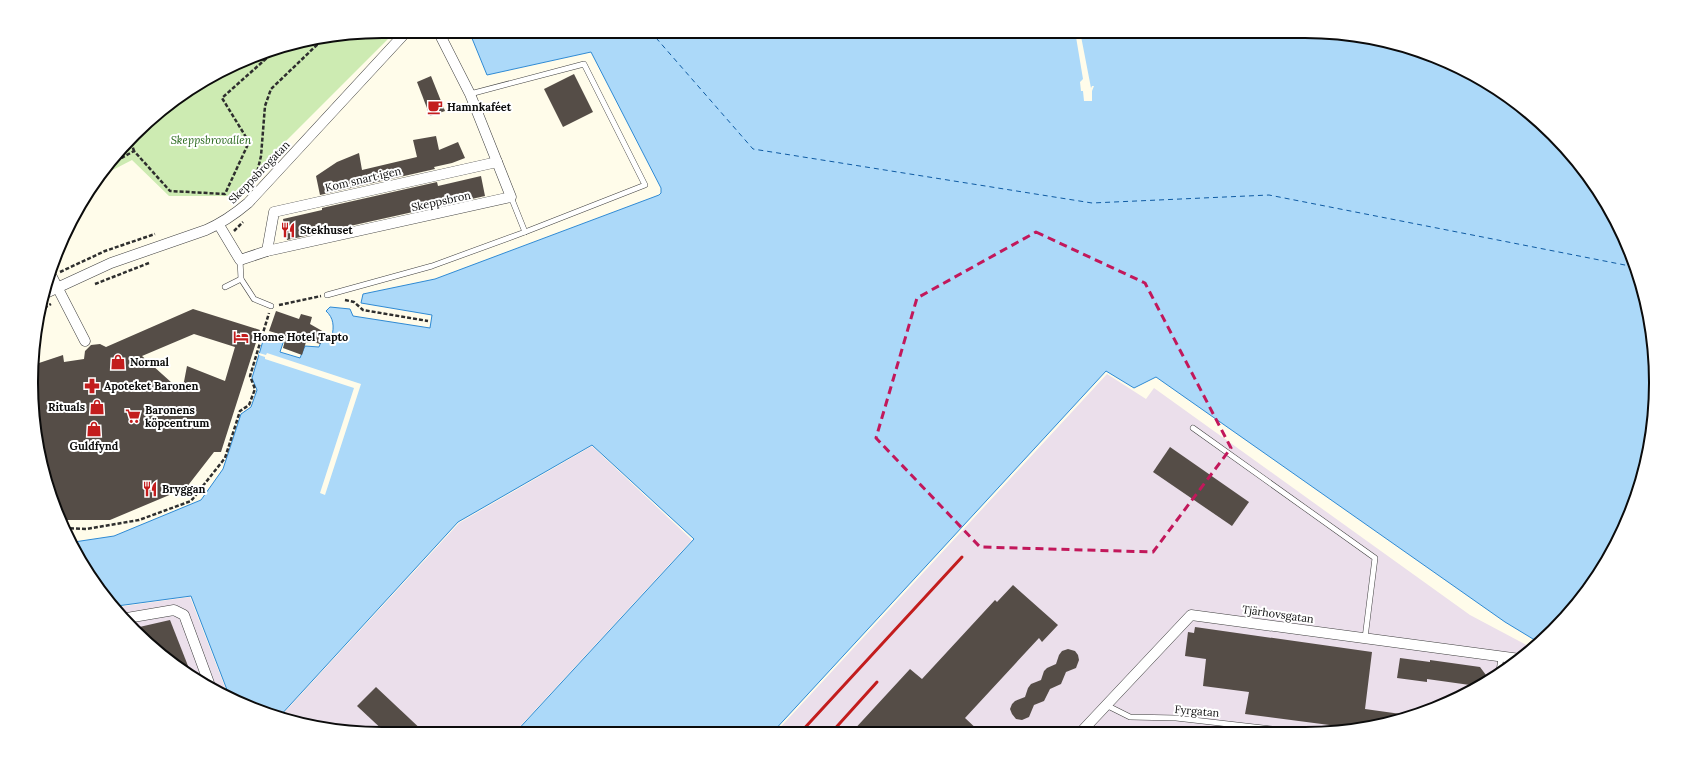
<svg xmlns="http://www.w3.org/2000/svg" width="1687" height="765" font-family="Lora,serif">
<style>
.industrial{fill:#ebdfeb}
.green{fill:#cdebb2}
.water{fill:#acd9f9;stroke:#2f8ad4}
.pier{fill:#fffcea}
.lines{fill:none;stroke-linecap:round;stroke-linejoin:round}
.ferry{stroke:#0f5ba3;stroke-width:1;stroke-dasharray:5 4;stroke-linecap:butt}
.building{fill:#554d47;fill-rule:evenodd}
.lane-casing{stroke:#3f3f3f;stroke-width:6}
.street-casing{stroke:#3f3f3f;stroke-width:11}
.path{stroke:#2e2e2e;stroke-width:2.5;stroke-dasharray:4 2;stroke-linecap:butt}
.lane{stroke:#fff;stroke-width:5}
.street{stroke:#fff;stroke-width:10}
.rail{stroke:#c31d1d;stroke-width:3}
.marked{fill:none;stroke:#c2185b;stroke-width:3;stroke-dasharray:8 5;stroke-linejoin:round}
.labels{text-anchor:middle;stroke-width:4;stroke-linejoin:round;paint-order:stroke}
.poi-label{font-size:11px;font-weight:bold;fill:#0c0c0c;stroke:#fff;text-anchor:start}
.park-label{font-size:11px;font-style:italic;fill:#256619;stroke:#fff}
.street-label{font-size:11px;fill:#0c0c0c;stroke:#fff}
.rim{fill:none;stroke:#0c0c0c;stroke-width:2}
</style>
<rect width="100%" height="100%" fill="#fffcea"/>
<g class="industrial">
<path d="M1107 374 1146 399 1154 388 1470 615 1532 648 1519 661 1439 707 1351 731 775 733Z"/>
<path d="M592 446 692 540 513 734H382L314 727 280 717 459 523Z"/>
<path d="M190 597 228 695 151 647 118 607Z"/>
</g>
<path class="green" d="M382 31H396L231 196H169L132 160 105 174 151 118 207 78 269 50Z"/>
<path class="water" d="M469 31H710L714 34 717 31H1305L1373 38 1439 58 1500 90 1553 134 1597 187 1629 248 1649 314 1656 382 1649 451 1629 517 1583 596 1538 642 1505 622 1156 377 1134 388 1106 371 772 733 514 734 694 539 592 445 458 522 279 717 248 707 229 695 191 596 117 606 78 558 70 540 74 542 114 536 201 500 223 469 241 414 251 407 257 390 252 378 265 334 284 340 280 352 300 358 305 346 319 347 324 334 332 336C334 327 334 318 326 311L330 307 350 309 353 316 430 328 432 315 361 303 363 294 435 279 659 195 661 193V188L591 52 487 75Z"/>
<g class="pier">
<path d="M1075 31H1080L1091 88 1092 86H1094L1092 91V101H1084L1083 91H1081L1080 82 1083 79Z"/>
<path d="M259 353 266 355 267 353 361 384 325 495 320 493 354 388 265 359V357L259 355Z"/>
</g>
<g class="lines">
<path class="ferry" d="M650 31 753 149 1092 203 1269 195 1635 267"/>
</g>
<g class="building">
<path d="M574 74 593 112 563 127 544 89Z"/>
<path d="M431 76 445 111 430 116 417 82Z"/>
<path d="M436 136 439 150 458 142 465 158 452 163 434 167 435 169 320 195 316 176 337 162 359 153 362 170 417 157 413 140Z"/>
<path d="M481 176 485 196 287 240 283 219 322 210V208L437 182 438 186Z"/>
<path d="M193 309 260 330 221 452H214L186 488 110 520H61L50 496 34 429 36 364 63 355 64 362 84 359 85 351 91 345 100 344 106 347ZM194 334 235 347 225 381 187 366 182 392 142 356Z"/>
<path d="M276 311 299 319 301 314 312 317 310 324 324 332 325 339 320 344 311 341 310 343 306 342 302 355 283 348 286 336 269 331Z"/>
<path d="M1170 447 1249 502 1232 526 1153 472Z"/>
<path d="M1013 585 1058 625 1042 642 1039 638 965 718 980 732 851 733 910 669 922 679 995 600 997 602Z"/>
<path d="M170 620 190 671 151 647 135 628Z"/>
<path d="M1195 627 1372 652 1365 709 1408 715 1360 729 1245 714 1249 692 1203 686 1206 659 1185 656 1188 632 1194 633Z"/>
<path d="M1068 649 1075 651 1078 655 1079 660 1076 668 1066 672 1061 684 1050 689 1044 701 1034 705 1029 717 1022 720 1016 719 1012 714 1010 709 1012 704 1015 701 1025 697 1028 688 1031 684 1041 680 1044 671 1047 668 1056 664 1059 655 1062 651Z"/>
<path d="M1400 658 1430 662V660L1480 667 1489 679 1477 686 1427 679V682L1397 678Z"/>
<path d="M376 687 426 734H387L357 706Z"/>
</g>
<g class="lines">
<g class="lane-casing">
<g id="lane">
<path d="M511 197 525 232"/>
<path d="M240 260 241 279 254 299 271 306"/>
<path d="M225 287 241 279"/>
<path d="M327 295 432 266 525 232 645 185 584 64 470 94"/>
<path d="M1193 428 1375 558 1365 638"/>
<path d="M1499 672 1501 657"/>
<path d="M1106 705 1130 717 1176 718 1290 731"/>
</g>
</g>
<g class="street-casing">
<g id="street">
<path d="M219 225 240 260 267 251 511 197 470 94 438 31"/>
<path d="M267 251 274 212 497 162"/>
<path d="M52 277 85 341"/>
<path d="M46 293 111 263 206 230C222 223 235 214 248 203L407 31"/>
<path d="M127 618 174 610 184 615 209 683"/>
<path d="M1081 732 1191 615 1520 659"/>
</g>
</g>
<g class="path">
<path d="M418 36 423 31"/>
<path d="M259 54 264 61"/>
<path d="M131 142 134 151"/>
<path d="M116 161 134 151 170 191 225 194 249 142 222 98 278 48"/>
<path d="M256 177 261 156 265 106 271 89 321 41"/>
<path d="M234 231 243 222"/>
<path d="M60 272 105 251 155 234"/>
<path d="M95 284 149 263"/>
<path d="M345 300 354 302 363 310 428 321"/>
<path d="M279 305 321 296"/>
<path d="M39 311 51 304"/>
<path d="M64 528 86 529 139 520 191 501 225 458 240 411 249 405 255 389 250 376 269 313"/>
</g>
<use href="#lane" class="lane"/>
<use href="#street" class="street"/>
<g class="rail">
<path d="M800 733 962 557"/>
<path d="M831 733 877 682"/>
</g>
</g>
<path class="marked" d="M1036 232 1145 283 1231 448 1153 552 980 547 876 438 917 298Z"/>
<defs>
<g id="cafe-bare" transform="scale(1.2)"><path d="M-5.5-4.5H6V0H3Q3 3.5 0 3.5H-2.5Q-5.5 3.5-5.5 0ZM3-3.2v2h1.7v-2ZM-6 4.5H4V6H-6Z" fill="#c31d1d" stroke="#fff" stroke-width="2.5" paint-order="stroke"/></g>
<g id="restaurant-bare" transform="scale(1.2)"><path d="M-5-6h1v4h1v-4h1v4h1v-4h1v5L-1.5 .5V6h-2V.5L-5-1ZM5-6V6H3V1.5H1.5Q1.5-4 5-6Z" fill="#c31d1d" stroke="#fff" stroke-width="2.5" paint-order="stroke"/></g>
<g id="hotel-bare" transform="scale(1.2)"><path d="M-6-4.5h1.5V1H6V5H4.5V3h-9V5H-6ZM-4 0a1.8 1.8 0 1 1 3.6 0ZM.5 0V-2.5h3Q6-2.5 6 0Z" fill="#c31d1d" stroke="#fff" stroke-width="2.5" paint-order="stroke"/></g>
<g id="shop-bare" transform="scale(1.2)"><path d="M-5-2.5h2.3a2.7 3.5 0 0 1 5.4 0H5L5.5 6h-11ZM-1.5-2.5h3a1.5 2.3 0 0 0-3 0Z" fill="#c31d1d" stroke="#fff" stroke-width="2.5" paint-order="stroke"/></g>
<g id="pharmacy-bare" transform="scale(1.2)"><path d="M-2-6h4v4h4v4h-4v4h-4v-4h-4v-4h4Z" fill="#c31d1d" stroke="#fff" stroke-width="2.5" paint-order="stroke"/></g>
<g id="supermarket-bare" transform="scale(1.2)"><path d="M-6-5.5h2.5l.6 2H6L4.5 2H-2.5L-4.4-4H-6ZM-1.5 3.2a1.3 1.3 0 1 0 .1 0ZM3 3.2a1.3 1.3 0 1 0 .1 0Z" fill="#c31d1d" stroke="#fff" stroke-width="2.5" paint-order="stroke"/></g>
</defs>
<g fill-rule="evenodd">
<use href="#cafe-bare" x="435" y="107"/>
<use href="#restaurant-bare" x="288" y="230"/>
<use href="#hotel-bare" x="241" y="337"/>
<use href="#shop-bare" x="118" y="362"/>
<use href="#pharmacy-bare" x="92" y="386"/>
<use href="#shop-bare" x="97" y="407"/>
<use href="#supermarket-bare" x="133" y="416"/>
<use href="#shop-bare" x="94" y="429"/>
<use href="#restaurant-bare" x="150" y="489"/>
</g>
<g class="labels">
<g class="poi-label">
<text x="447" y="111">Hamnkaféet</text>
<text x="300" y="234">Stekhuset</text>
<text x="253" y="341">Home Hotel Tapto</text>
<text x="130" y="366">Normal</text>
<text x="104" y="390">Apoteket Baronen</text>
<text x="85" y="411" text-anchor="end">Rituals</text>
<text x="145" y="414">Baronens<tspan x="145" dy="13">köpcentrum</tspan></text>
<text x="94" y="450" text-anchor="middle">Guldfynd</text>
<text x="162" y="493">Bryggan</text>
</g>
<g class="park-label">
<text x="211" y="144">Skeppsbrovallen</text>
</g>
<g class="street-label">
<text transform="translate(259 172) rotate(-46)" y="4">Skeppsbrogatan</text>
<text transform="translate(363 179) rotate(-13)" y="4">Kom snart igen</text>
<text transform="translate(441 201) rotate(-12)" y="4">Skeppsbron</text>
<text transform="translate(1278 614) rotate(8)" y="4">Tjärhovsgatan</text>
<text transform="translate(1197 711) rotate(5)" y="4">Fyrgatan</text>
</g>
</g>
<path d="M0 0H1687V765H0ZM382 38H1305A344 344 0 0 1 1649 382V383A344 344 0 0 1 1305 727H382A344 344 0 0 1 38 383V382A344 344 0 0 1 382 38Z" fill="#fff" fill-rule="evenodd"/>
<path class="rim" d="M382 38H1305A344 344 0 0 1 1649 382V383A344 344 0 0 1 1305 727H382A344 344 0 0 1 38 383V382A344 344 0 0 1 382 38Z"/>
</svg>
